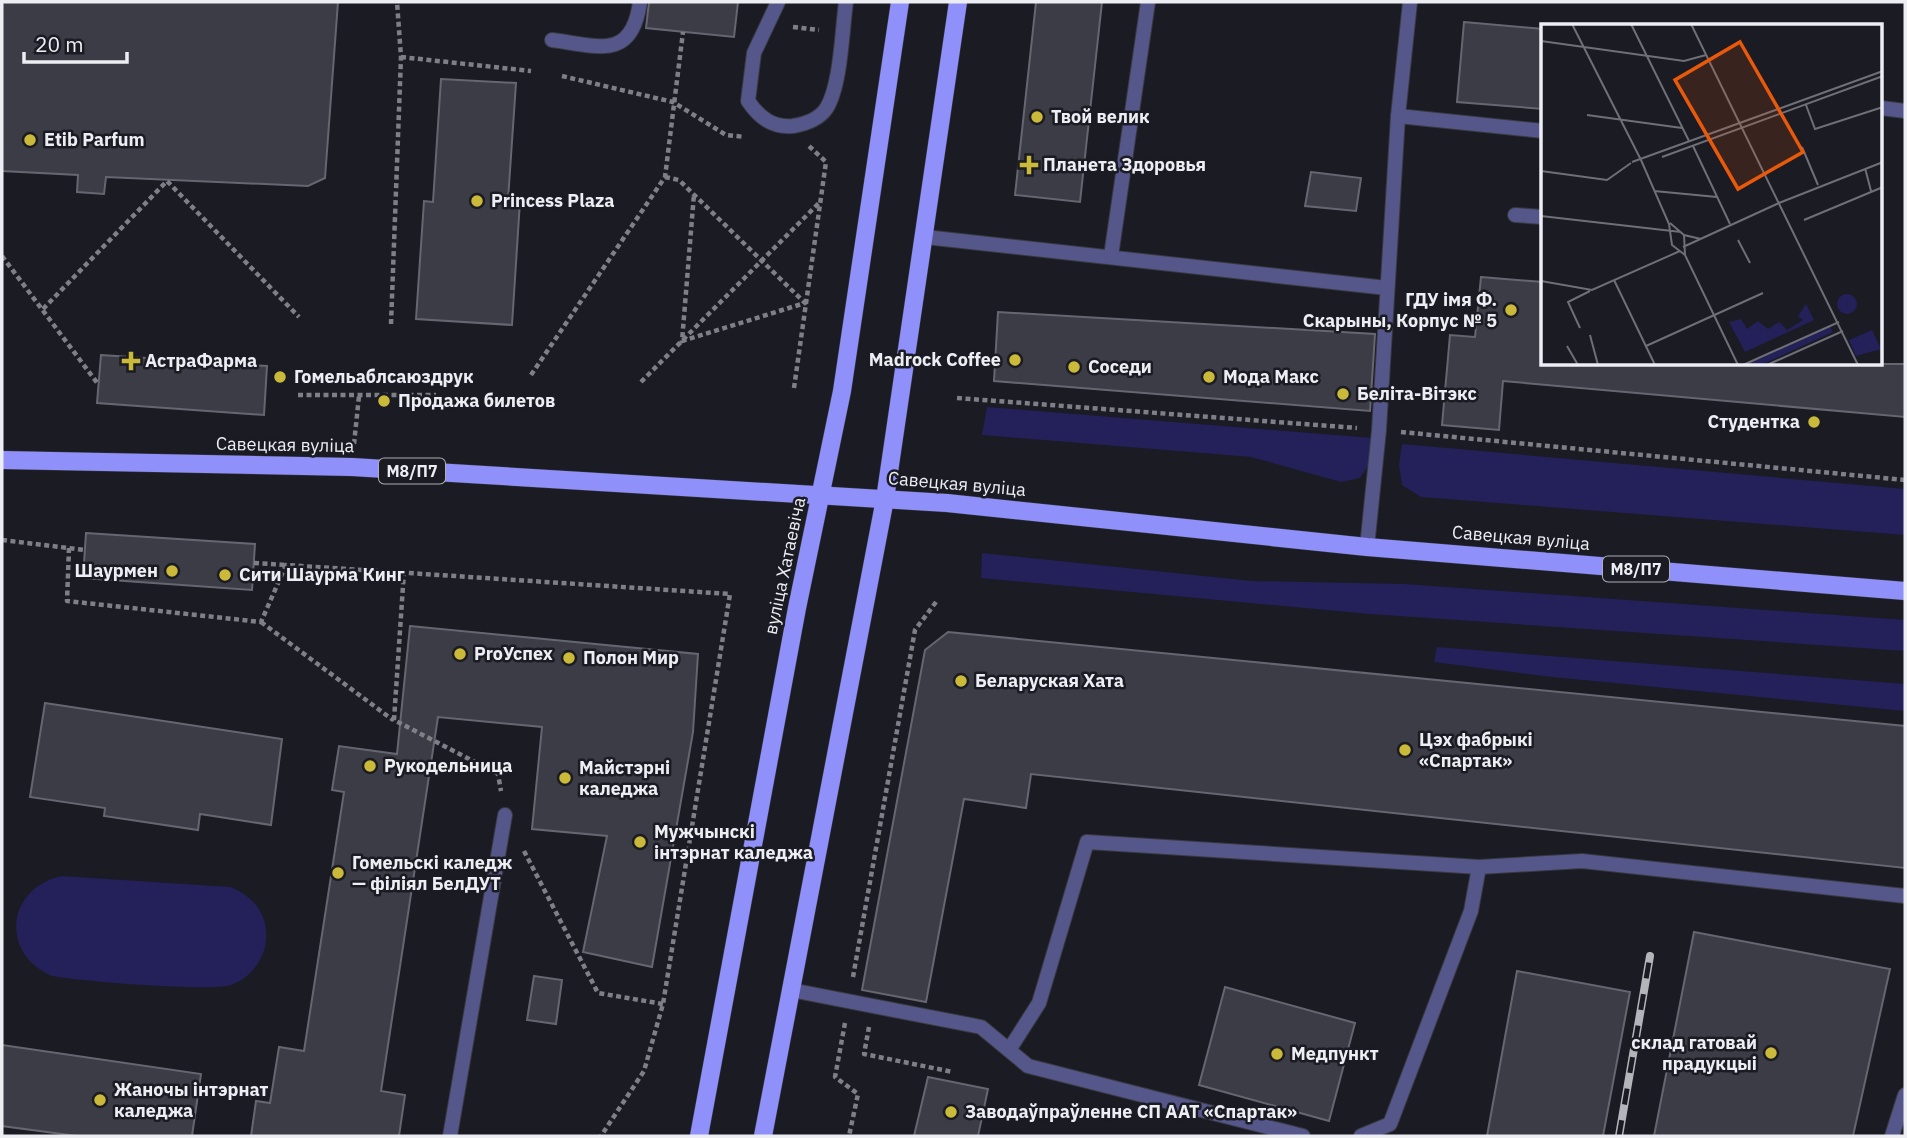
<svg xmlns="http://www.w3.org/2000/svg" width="1907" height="1138" font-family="'IBM Plex Sans',sans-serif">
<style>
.green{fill:#242059}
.building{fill:#3b3c45;stroke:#656670;stroke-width:2}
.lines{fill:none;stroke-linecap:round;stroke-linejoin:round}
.lane-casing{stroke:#383940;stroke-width:16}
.primary-casing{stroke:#383940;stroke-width:19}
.path{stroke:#7f8087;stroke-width:4.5;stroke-dasharray:5 3.5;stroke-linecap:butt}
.lane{stroke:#555689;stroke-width:14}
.primary{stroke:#8f90f9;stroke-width:18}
.rail-casing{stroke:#b4b5bb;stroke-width:8}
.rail{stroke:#1a1b23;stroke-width:5;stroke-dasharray:16;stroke-linecap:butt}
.poi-dot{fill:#cbba39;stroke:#1a1b23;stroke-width:2.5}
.labels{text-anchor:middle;stroke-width:5;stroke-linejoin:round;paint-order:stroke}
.shield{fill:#1a1b23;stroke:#aeafb5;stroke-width:2}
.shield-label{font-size:16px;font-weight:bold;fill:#edeef4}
.poi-label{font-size:18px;font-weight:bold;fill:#edeef4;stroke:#1a1b23;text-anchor:start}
.street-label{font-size:18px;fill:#edeef4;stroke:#1a1b23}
.inset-road{fill:none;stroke:#6e6f77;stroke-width:2}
.view{fill:#e8590c;fill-opacity:0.15;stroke:#e8590c;stroke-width:3.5}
.inset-edge{fill:none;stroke:#edeef4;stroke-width:3.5}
</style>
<rect width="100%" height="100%" fill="#1a1b23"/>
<g class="green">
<path d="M987 407 1372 438 1370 463 1360 478 1341 482 1251 457 982 435Z"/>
<path d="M1402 444 1905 489V535L1421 497 1402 485 1399 465Z"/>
<path d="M982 553 1252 581 1404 584 1905 620V651L1370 614 981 578Z"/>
<path d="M1437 647 1905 684V711L1552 677 1434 662Z"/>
<path d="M61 876 230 887C249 894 264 909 266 930 269 954 253 977 231 985 210 992 79 981 52 976 0 954 6 889 61 876Z"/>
</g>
<g class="building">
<path d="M2 2H338L325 178 308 186 106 177 104 194 77 192 78 175 2 171Z"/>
<path d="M649 2H738L734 37 646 28Z"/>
<path d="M1036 2H1102L1080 202 1015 195Z"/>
<path d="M1464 22 1543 29V109L1457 102Z"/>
<path d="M441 79 516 83 508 200 520 201 512 325 416 319 424 201 433 202Z"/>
<path d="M1311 172 1361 178 1356 211 1305 206Z"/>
<path d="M1481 277 1543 282V364H1905V417L1503 381 1499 430 1442 425 1450 335 1475 337Z"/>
<path d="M998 312 1375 334 1370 411 994 381Z"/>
<path d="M101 355 267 366 264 415 97 403Z"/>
<path d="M86 533 255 544 252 590 83 578Z"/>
<path d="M410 626 698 654 693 732 652 967 583 952 607 836 532 829 542 727 438 717 381 1091 405 1095 399 1136H251L256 1101 270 1103 279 1047 304 1051 344 792 332 790 339 746 397 754Z"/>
<path d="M948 632 1905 726V868L1031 774 1026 808 964 799 926 1002 862 990 925 650Z"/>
<path d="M45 703 282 739 271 825 200 814 198 830 104 816 105 808 30 797Z"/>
<path d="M1694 932 1890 969 1853 1136H1654Z"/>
<path d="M1517 971 1630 992 1603 1136H1487Z"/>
<path d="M534 976 562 980 556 1024 527 1020Z"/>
<path d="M1225 987 1355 1023 1329 1121 1199 1085Z"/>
<path d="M2 1045 201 1074 192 1136H77L2 1126Z"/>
<path d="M928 1077 988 1089 978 1136H914Z"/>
</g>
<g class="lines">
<g class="lane-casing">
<g id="lane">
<path d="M778 2 754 53 748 101C759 117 772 128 793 126 805 124 818 120 826 109 841 86 842 30 846 2"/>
<path d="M552 40C598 46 632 61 640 2"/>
<path d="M1881 108 1905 111"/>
<path d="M1398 116 1410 2"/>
<path d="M1515 215 1543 217"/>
<path d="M925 237 1387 288"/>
<path d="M1111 256 1148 2"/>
<path d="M1367 547 1379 430 1398 116 1543 131"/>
<path d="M791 990 981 1027 1028 1066 1303 1136"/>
<path d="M1009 1050 1039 1003 1087 842 1479 867 1582 861 1905 896"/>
<path d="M450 1136 505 815"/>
<path d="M1361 1136 1390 1124 1471 911 1479 867"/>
<path d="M1892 1136 1905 1095"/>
</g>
</g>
<g class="primary-casing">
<g id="primary">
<path d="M2 460 352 467 947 503 1367 547 1905 591"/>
<path d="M699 1136 797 608 842 391 900 2"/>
<path d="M763 1136 885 499 958 2"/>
</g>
</g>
<g class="path">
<path d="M793 27 819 30"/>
<path d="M401 57 531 71"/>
<path d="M562 76 673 102 726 135 745 137"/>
<path d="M665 177 679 180 805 303 682 341 694 194"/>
<path d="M2 256 98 384"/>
<path d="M43 309 167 181 299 317"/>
<path d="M391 324 401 57 397 2"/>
<path d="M531 375 665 177 683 32"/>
<path d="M641 382 821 201"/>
<path d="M794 388 826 162 809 146"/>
<path d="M298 395H436"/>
<path d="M957 398 1357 428"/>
<path d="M1401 432 1905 480"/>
<path d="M354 444 359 396"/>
<path d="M2 540 85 550"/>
<path d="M69 548 67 601 261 622 286 565 730 594 663 1004 644 1071 601 1136"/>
<path d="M254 563 286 565"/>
<path d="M404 571 394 720 498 774 501 791"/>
<path d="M261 622 393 720"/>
<path d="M524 851 598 993 663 1004"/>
<path d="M853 977 915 630 936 602"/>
<path d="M845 1023 835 1077 858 1094 849 1136"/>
<path d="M869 1027 864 1054 953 1072"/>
</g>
<use href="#lane" class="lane"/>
<use href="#primary" class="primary"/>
<g class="rail-casing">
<path id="rail" d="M1619 1136 1650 956"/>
</g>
<use href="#rail" class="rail"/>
</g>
<g class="poi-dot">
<circle cx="1037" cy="117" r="7"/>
<circle cx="30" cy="140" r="7"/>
<path d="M1025.5 154.5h7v7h7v7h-7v7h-7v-7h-7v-7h7z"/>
<circle cx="477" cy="201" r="7"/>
<circle cx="1511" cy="310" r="7"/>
<circle cx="1015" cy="360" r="7"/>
<path d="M127.5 350.5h7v7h7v7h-7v7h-7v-7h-7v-7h7z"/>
<circle cx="1074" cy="367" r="7"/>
<circle cx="280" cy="377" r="7"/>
<circle cx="1209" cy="377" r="7"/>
<circle cx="1343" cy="394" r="7"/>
<circle cx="384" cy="401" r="7"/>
<circle cx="1814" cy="422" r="7"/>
<circle cx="172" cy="571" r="7"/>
<circle cx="225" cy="575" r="7"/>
<circle cx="460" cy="654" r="7"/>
<circle cx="569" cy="658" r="7"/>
<circle cx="961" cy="681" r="7"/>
<circle cx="1405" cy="750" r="7"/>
<circle cx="370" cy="766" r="7"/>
<circle cx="565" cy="778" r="7"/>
<circle cx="640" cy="842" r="7"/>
<circle cx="338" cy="873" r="7"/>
<circle cx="1771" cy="1053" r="7"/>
<circle cx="1277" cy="1054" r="7"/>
<circle cx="100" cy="1100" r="7"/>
<circle cx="951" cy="1112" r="7"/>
</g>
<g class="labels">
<g class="shield">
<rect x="379" y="458.5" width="66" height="25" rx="5"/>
<rect x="1603" y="556.5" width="66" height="25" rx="5"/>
</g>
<g class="shield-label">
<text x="412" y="477">М8/П7</text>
<text x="1636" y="575">М8/П7</text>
</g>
<g class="poi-label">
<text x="1051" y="123">Твой велик</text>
<text x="44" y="146">Etib Parfum</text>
<text x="1043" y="171">Планета Здоровья</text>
<text x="491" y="207">Princess Plaza</text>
<text x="1497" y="306" text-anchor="end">ГДУ імя Ф.<tspan x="1497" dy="21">Скарыны, Корпус № 5</tspan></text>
<text x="1001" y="366" text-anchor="end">Madrock Coffee</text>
<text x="145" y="367">АстраФарма</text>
<text x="1088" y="373">Соседи</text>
<text x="294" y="383">Гомельаблсаюздрук</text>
<text x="1223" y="383">Мода Макс</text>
<text x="1357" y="400">Беліта-Вітэкс</text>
<text x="398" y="407">Продажа билетов</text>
<text x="1800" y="428" text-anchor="end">Студентка</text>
<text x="158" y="577" text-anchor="end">Шаурмен</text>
<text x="239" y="581">Сити Шаурма Кинг</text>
<text x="474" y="660">ProУспех</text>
<text x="583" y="664">Полон Мир</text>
<text x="975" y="687">Беларуская Хата</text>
<text x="1419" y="746">Цэх фабрыкі<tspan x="1419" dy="21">«Спартак»</tspan></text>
<text x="384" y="772">Рукодельница</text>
<text x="579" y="774">Майстэрні<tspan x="579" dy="21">каледжа</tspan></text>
<text x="654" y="838">Мужчынскі<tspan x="654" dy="21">інтэрнат каледжа</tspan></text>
<text x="352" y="869">Гомельскі каледж<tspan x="352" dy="21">— філіял БелДУТ</tspan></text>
<text x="1757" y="1049" text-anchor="end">склад гатовай<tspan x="1757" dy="21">прадукцыі</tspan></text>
<text x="1291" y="1060">Медпункт</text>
<text x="114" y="1096">Жаночы інтэрнат<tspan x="114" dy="21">каледжа</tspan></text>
<text x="965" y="1118">Заводаўпраўленне СП ААТ «Спартак»</text>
</g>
<g class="street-label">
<text transform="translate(285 445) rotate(1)" y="6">Савецкая вуліца</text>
<text transform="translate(957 484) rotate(5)" y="6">Савецкая вуліца</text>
<text transform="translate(1521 538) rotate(5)" y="6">Савецкая вуліца</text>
<text transform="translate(785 566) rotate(-78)" y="6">вуліца Хатаевіча</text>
</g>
</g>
<g transform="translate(1541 24)">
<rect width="341" height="341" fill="#1a1b23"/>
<path d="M296 280a10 10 0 1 1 20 0a10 10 0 1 1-20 0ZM265 280 273 296 204 328 188 298 200 295 206 305 217 297 227 305 238 298 246 306 262 296 257 292ZM289 303 292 308 220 341H204ZM331 306 340 325 315 332 308 316Z" fill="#242059"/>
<path class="inset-road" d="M31 0 100 136 128 200 131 221 144 231M90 0 148 117M150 0 317 341M0 17 143 37 165 31M265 81 274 105 342 83M46 91 141 104M152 122 189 200M261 123 277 161M121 133 342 52M91 138 342 47M324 144 330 167M0 147 66 156 90 139M113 167 176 173M238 179 342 138M0 192 140 208M263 196 342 163M129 199 143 211 160 215M143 211 144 231 197 341M197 216 209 239M142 223 238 179M73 256 114 341M0 257 51 266 139 227M39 304 27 278 49 267M49 311 57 341M26 322 37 341M105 322 222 269M202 341 298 298M226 341 302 307"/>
<path class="view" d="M199 18 262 128 197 165 134 56Z"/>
<rect width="341" height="341" class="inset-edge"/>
</g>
<rect width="1907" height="1138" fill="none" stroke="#edeef4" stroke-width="7"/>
<path d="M24 52v10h103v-10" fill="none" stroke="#edeef4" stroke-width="3.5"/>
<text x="35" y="52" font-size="21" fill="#edeef4" stroke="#1a1b23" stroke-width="5" paint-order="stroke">20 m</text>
</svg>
